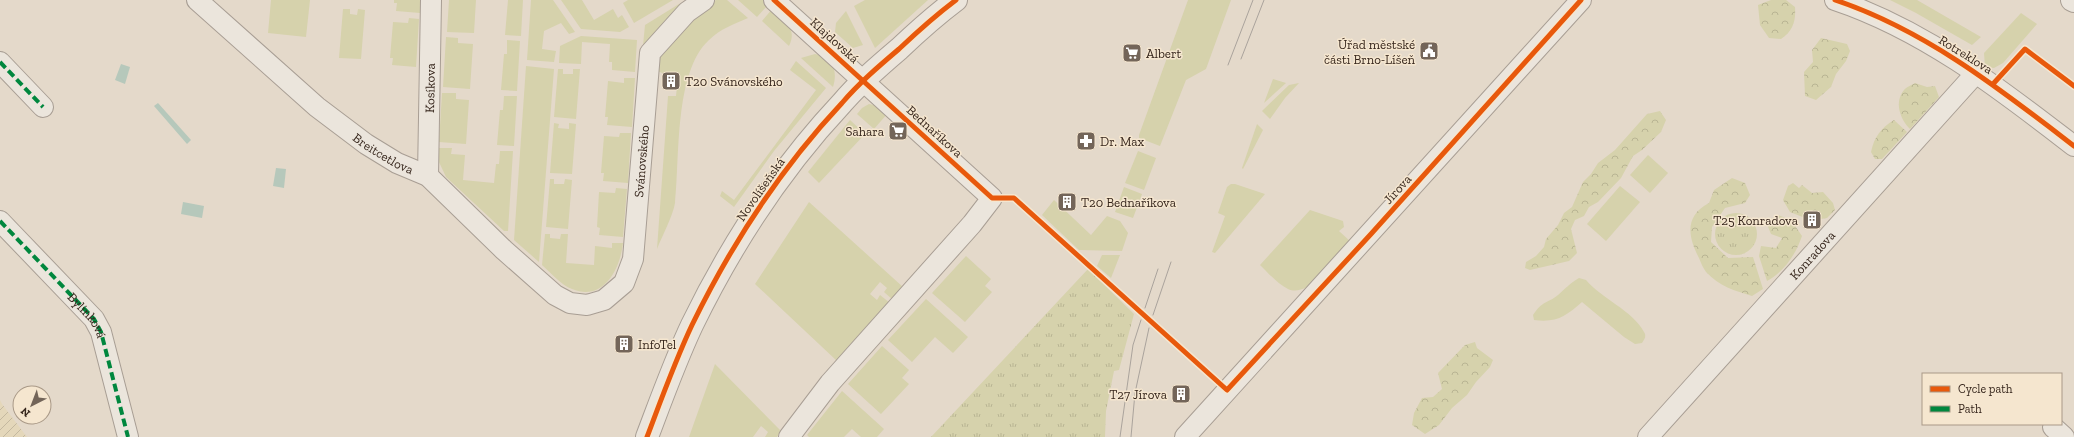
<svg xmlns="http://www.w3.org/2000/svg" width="2074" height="437" font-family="'Zilla Slab',serif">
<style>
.farmland{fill:url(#farmland-furrows)}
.grass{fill:#d6d2ac}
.forest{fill:url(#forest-crowns)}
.park{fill:url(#park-tufts)}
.water{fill:#b6c8bb}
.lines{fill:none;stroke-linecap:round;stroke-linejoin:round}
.minor-casing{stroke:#a89e94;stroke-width:22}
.tertiary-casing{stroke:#a89e94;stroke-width:24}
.minor{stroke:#ebe5dc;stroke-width:20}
.tertiary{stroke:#ebe5dc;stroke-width:22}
.tram{stroke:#aaa39c;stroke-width:1}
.quiet{stroke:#00873e;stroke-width:4;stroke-dasharray:8 4;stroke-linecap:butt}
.cycleway-casing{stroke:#f5e6cf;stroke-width:8}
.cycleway{stroke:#e8590c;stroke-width:5}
.labels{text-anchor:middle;stroke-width:3;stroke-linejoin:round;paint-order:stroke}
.street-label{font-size:13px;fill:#36261c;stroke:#f5e6cf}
.poi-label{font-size:13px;fill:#36261c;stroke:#f5e6cf;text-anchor:start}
</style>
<defs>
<pattern id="farmland-furrows" width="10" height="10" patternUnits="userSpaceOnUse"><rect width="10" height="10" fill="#e4d7ba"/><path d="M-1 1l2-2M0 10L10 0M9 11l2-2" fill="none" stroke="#c4b89f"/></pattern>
<pattern id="forest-crowns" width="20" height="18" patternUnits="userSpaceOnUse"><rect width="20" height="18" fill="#d6d2ac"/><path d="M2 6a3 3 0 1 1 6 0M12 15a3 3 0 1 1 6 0" fill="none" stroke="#b8b493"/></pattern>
<pattern id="park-tufts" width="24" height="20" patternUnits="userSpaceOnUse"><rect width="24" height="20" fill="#d6d2ac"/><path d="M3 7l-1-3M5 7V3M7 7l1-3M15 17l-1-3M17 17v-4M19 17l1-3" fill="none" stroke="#b8b493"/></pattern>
</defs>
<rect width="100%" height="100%" fill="#e4d9ca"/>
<path class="farmland" d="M0 400 2 404 27 437H0Z"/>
<g class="grass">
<path d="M271 0H310L306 37 268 33Z"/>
<path d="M394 0H421L420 13 396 11 397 3H394Z"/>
<path d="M449 0H476L474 33 447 32Z"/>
<path d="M508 0H523L521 36 505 35Z"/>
<path d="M531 0H553L575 32 569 34 561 23 544 31 542 49 556 51 554 62 527 60Z"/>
<path d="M561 0H582L594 20 613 9 618 18 622 15 629 27 620 32 581 29Z"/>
<path d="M628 0H673L634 23 623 3Z"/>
<path d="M716 0H727L748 18C734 24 720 29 709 40 674 72 680 158 675 203 673 216 662 236 657 249L668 96H676L678 76 665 74 657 71C658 66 658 60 660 56 671 36 697 12 716 0Z"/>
<path d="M738 0H763L768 5 757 17Z"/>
<path d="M865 0H928L875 48 854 6Z"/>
<path d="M1188 0H1231L1206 69 1186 80 1160 146 1139 138V135Z"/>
<path d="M1890 0H1917L1981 37 1972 45 1916 13Z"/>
<path d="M679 4 681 7 642 56 645 25Z"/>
<path d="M773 8C784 20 798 29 789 46L762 21Z"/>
<path d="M343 9H350V14L357 15 358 9 365 10 361 59 339 58Z"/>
<path d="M846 11 863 45 853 48 835 32 836 23Z"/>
<path d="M2021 13 2037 24 2003 63 1994 68 1985 67 1984 53Z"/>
<path d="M409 18 419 19 416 67 392 65 393 58H390L393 22 408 23Z"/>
<path d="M581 36 637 40 635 72 612 70V62H609L610 44 582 42 581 64 559 63 560 46Z"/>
<path d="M446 37 458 38V43L473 44 470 89 443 87Z"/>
<path d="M507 40 520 41 517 91 501 90 504 54H507Z"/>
<path d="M815 54C833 58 838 71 833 87L801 58Z"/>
<path d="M796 61 826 88 774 151 734 207 720 196 722 191 734 200 816 90 790 70Z"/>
<path d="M526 66 554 69 539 262 514 240Z"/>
<path d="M558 69H563V74H573V69H580L576 119 554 117Z"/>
<path d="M624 78H635L632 127 607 125 608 117H605L608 81 624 83Z"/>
<path d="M1273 79 1286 83 1264 103Z"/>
<path d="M1299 83 1285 98 1270 119 1262 111 1289 85Z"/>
<path d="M442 93H456V99L469 100 466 144 439 142Z"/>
<path d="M504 96H517L514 146 497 145 500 110H503Z"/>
<path d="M869 104 879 106 888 113 874 129 857 114 862 108Z"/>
<path d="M850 120 865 134 819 183 808 172Z"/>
<path d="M554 123 559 124 558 128 569 129V123L576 124 572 174 550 173Z"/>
<path d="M1257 124 1263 130 1243 169 1242 168Z"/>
<path d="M620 133H631L628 183 603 181 604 173H601L604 136 619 137Z"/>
<path d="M439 148H452L451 154 465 155 463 180 494 183 496 164H499L500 151H513L508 231H504L446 177 439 162Z"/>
<path d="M1138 151 1156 158 1144 190 1125 183Z"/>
<path d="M1648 155 1668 173 1650 193 1630 175Z"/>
<path d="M550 179H554V184H564L565 179 572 180 568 229 546 227Z"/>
<path d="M1231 184H1235L1265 194 1215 253 1212 252 1225 216 1218 213 1227 187Z"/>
<path d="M1620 186 1640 202 1606 241 1587 224Z"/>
<path d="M1124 187 1142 194 1133 218 1115 212Z"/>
<path d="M616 188 627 189 623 237 599 235 600 228 597 227 599 192 615 193Z"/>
<path d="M1054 200 1091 235 1107 216 1120 221 1128 233 1122 251 1079 250 1042 215Z"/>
<path d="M809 202 903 287 893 300 884 292 887 288 880 282 870 294 877 300 880 295 890 303 837 361 755 284Z"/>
<path d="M1310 210 1343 221 1344 227 1339 231 1351 242C1338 256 1310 299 1288 289 1278 284 1268 273 1260 265Z"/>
<path d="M545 234H550V238L560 239 561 234H568L566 263 594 265 595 246 612 248V243H623C620 270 603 302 572 289 561 285 551 273 542 265Z"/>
<path d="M1102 255H1120L1111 278 1097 266Z"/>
<path d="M966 256 991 279 985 286 992 292 965 322 932 293Z"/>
<path d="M1579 278 1586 280C1602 299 1632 310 1644 332 1647 336 1644 340 1642 343L1635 344 1624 337 1582 302C1566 316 1557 323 1534 320L1533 315C1543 300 1547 304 1558 295 1565 289 1570 283 1579 278Z"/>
<path d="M926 299 968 337 953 353 935 337 912 362 888 340Z"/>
<path d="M882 346 909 370 902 378 909 384 881 414 848 384Z"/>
<path d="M715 364 781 431 777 437H765L768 432 761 426 753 437H689Z"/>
<path d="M842 391 884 429 877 437H861L852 429 844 437H809L807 435Z"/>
</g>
<g class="forest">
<path d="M1771 0H1786L1795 7C1796 21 1793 31 1781 39L1769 38 1760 25 1758 5Z"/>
<path d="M1821 38 1847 44 1850 51 1846 61 1836 74 1831 87 1816 100 1805 96 1804 72 1813 62 1812 50Z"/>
<path d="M1915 83 1927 87 1935 86 1939 97 1910 129C1900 119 1894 102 1904 90 1906 87 1912 85 1915 83Z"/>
<path d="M1660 111 1666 120 1661 132 1642 150 1633 156 1621 178 1598 202 1589 207 1584 216 1575 220 1571 229 1577 253 1569 261 1530 270 1525 268 1526 262 1536 256 1544 247 1546 239 1558 225 1564 213 1572 207 1583 182 1591 174 1598 163 1615 150 1647 114Z"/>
<path d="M1894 120 1907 132 1882 159H1875L1871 152C1874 137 1881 128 1894 120Z"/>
<path d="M1732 178 1745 183 1750 195 1745 203 1725 208 1712 227 1711 242 1728 258 1753 257 1763 289 1752 296C1735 291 1719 286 1706 272 1703 268 1701 263 1699 258 1688 237 1684 216 1709 203L1714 190Z"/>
<path d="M1793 183 1799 188 1802 185 1812 193 1823 192 1833 203 1835 210 1827 218 1821 219 1812 211 1805 218 1790 212 1783 200 1788 186Z"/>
<path d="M1778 215 1791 220 1802 236C1796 254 1784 272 1767 281L1759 256 1761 246 1776 248 1782 238 1771 234 1766 222Z"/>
<path d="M1475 342 1477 348 1493 360 1490 367 1476 382 1467 395 1452 408 1439 425 1425 434 1412 425 1414 413 1422 398 1433 397 1442 389 1438 373 1465 345Z"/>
</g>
<g class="park">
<circle cx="1736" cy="234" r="21"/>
<path d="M1088 269 1134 314 1119 370 1114 371 1106 411 1105 437H931Z"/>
</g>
<g class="water">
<path d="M121 64 130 67 125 84 115 80Z"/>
<path d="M158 103 191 140 187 144 154 106Z"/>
<path d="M276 168 286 169 284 188 273 186Z"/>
<path d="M183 202 204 206 202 218 181 214Z"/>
</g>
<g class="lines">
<g class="minor-casing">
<g id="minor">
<path id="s1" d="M197 0 317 107 366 144 397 163 428 176 504 250 555 295 570 303 587 305 604 300 624 283 633 259 650 53 687 12 704 0"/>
<path d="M774 0 992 198 972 224 830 383 789 437"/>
<path d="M1835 0C1925 30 2000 89 2074 146"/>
<path d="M0 62 43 107"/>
<path id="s2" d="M428 176 431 0"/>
<path id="s3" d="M0 221 94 319 101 332 128 437"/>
<path d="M2053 427 2064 437"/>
<path d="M1185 437 1581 0"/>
<path id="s4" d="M1648 437 1977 72"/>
</g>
</g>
<g class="tertiary-casing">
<g id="tertiary">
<path d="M2072 0 2074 1"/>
<path d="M647 437C661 400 675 361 692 325 731 245 781 168 842 103 859 83 879 66 899 49 917 32 936 15 956 0"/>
</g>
</g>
<use href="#minor" class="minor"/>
<use href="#tertiary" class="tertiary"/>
<g class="tram">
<path d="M1241 59 1264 0"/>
<path d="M1228 65 1253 0"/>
<path d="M1145 308 1158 269"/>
<path d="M1153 315 1171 262"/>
<path d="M1120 437 1133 345 1141 320"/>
<path d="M1131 437 1135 393 1149 328"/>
</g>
<g class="quiet">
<path d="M0 62 43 107"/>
<path d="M0 221 94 319 101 332 128 437"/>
</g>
<g class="cycleway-casing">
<g id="cycleway">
<path d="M774 0 992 198H1014L1227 390 1371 234 1581 0"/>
<path d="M1835 0C1925 30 2000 89 2074 146"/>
<path d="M1993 84 2025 49 2074 86"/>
<path d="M647 437C661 400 675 361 692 325 731 245 781 168 842 103 859 83 879 66 899 49 917 32 936 15 956 0"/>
</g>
</g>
<use href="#cycleway" class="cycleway"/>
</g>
<defs>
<g id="civic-square" transform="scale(1)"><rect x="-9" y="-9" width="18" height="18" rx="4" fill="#736559" stroke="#f5e6cf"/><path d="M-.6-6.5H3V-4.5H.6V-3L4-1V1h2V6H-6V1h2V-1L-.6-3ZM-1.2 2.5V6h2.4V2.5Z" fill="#fff"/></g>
<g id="supermarket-square" transform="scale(1)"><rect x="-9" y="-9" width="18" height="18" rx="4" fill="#736559" stroke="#f5e6cf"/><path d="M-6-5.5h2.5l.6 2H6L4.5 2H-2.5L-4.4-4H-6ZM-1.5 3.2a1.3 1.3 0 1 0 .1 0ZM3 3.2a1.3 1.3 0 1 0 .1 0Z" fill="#fff"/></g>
<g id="building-square" transform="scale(1)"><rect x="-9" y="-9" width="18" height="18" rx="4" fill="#736559" stroke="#f5e6cf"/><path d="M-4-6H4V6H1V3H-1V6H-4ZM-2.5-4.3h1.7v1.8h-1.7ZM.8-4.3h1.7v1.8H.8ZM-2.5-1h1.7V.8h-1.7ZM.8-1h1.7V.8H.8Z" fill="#fff"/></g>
<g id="pharmacy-square" transform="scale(1)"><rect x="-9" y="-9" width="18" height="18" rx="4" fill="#736559" stroke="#f5e6cf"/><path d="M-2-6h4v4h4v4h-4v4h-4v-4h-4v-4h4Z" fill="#fff"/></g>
</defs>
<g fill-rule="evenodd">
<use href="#civic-square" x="1429" y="51"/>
<use href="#supermarket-square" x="1132" y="53"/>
<use href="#building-square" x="671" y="81"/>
<use href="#supermarket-square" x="898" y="131"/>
<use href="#pharmacy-square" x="1086" y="141"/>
<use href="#building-square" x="1067" y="202"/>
<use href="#building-square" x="1812" y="220"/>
<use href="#building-square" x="624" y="344"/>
<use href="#building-square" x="1181" y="394"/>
</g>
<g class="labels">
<g class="street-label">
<text transform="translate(835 40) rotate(42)" y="5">Klajdovská</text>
<text transform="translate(1966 54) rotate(32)" y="5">Rotreklova</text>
<text dy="5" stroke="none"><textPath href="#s2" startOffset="88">Kosíkova</textPath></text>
<text transform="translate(935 131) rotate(42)" y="5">Bednaříkova</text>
<text dy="5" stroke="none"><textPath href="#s1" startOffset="242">Breitcetlova</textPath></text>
<text dy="5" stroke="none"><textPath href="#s1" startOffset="668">Svánovského</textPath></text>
<text transform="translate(760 189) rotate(-55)" y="5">Novolíšeňská</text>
<text transform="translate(1397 189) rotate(-48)" y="5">Jírova</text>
<text dy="5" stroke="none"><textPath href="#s4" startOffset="245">Konradova</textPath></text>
<text dy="5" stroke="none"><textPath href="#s3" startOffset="129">Bylinková</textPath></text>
</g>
<g class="poi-label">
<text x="1415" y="49" text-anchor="end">Úřad městské<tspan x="1415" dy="15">části Brno-Líšeň</tspan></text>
<text x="1146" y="58">Albert</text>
<text x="685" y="86">T20 Svánovského</text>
<text x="884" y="136" text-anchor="end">Sahara</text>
<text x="1100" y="146">Dr. Max</text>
<text x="1081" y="207">T20 Bednaříkova</text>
<text x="1798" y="225" text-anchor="end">T25 Konradova</text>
<text x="638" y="349">InfoTel</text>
<text x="1167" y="399" text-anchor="end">T27 Jírova</text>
</g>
</g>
<rect x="1922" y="373" width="140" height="52" fill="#f5e6cf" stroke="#a99987"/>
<rect x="1930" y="386" width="20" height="6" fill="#e8590c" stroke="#a99987"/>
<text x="1958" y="393" font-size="12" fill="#36261c">Cycle path</text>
<rect x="1930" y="406" width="20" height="6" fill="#00873e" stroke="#a99987"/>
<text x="1958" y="413" font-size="12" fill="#36261c">Path</text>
<g transform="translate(32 405) rotate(222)"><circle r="19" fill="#f5e6cf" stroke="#a99987"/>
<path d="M0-3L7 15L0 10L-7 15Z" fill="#736559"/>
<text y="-6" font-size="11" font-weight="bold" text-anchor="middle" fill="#36261c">N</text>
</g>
</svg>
